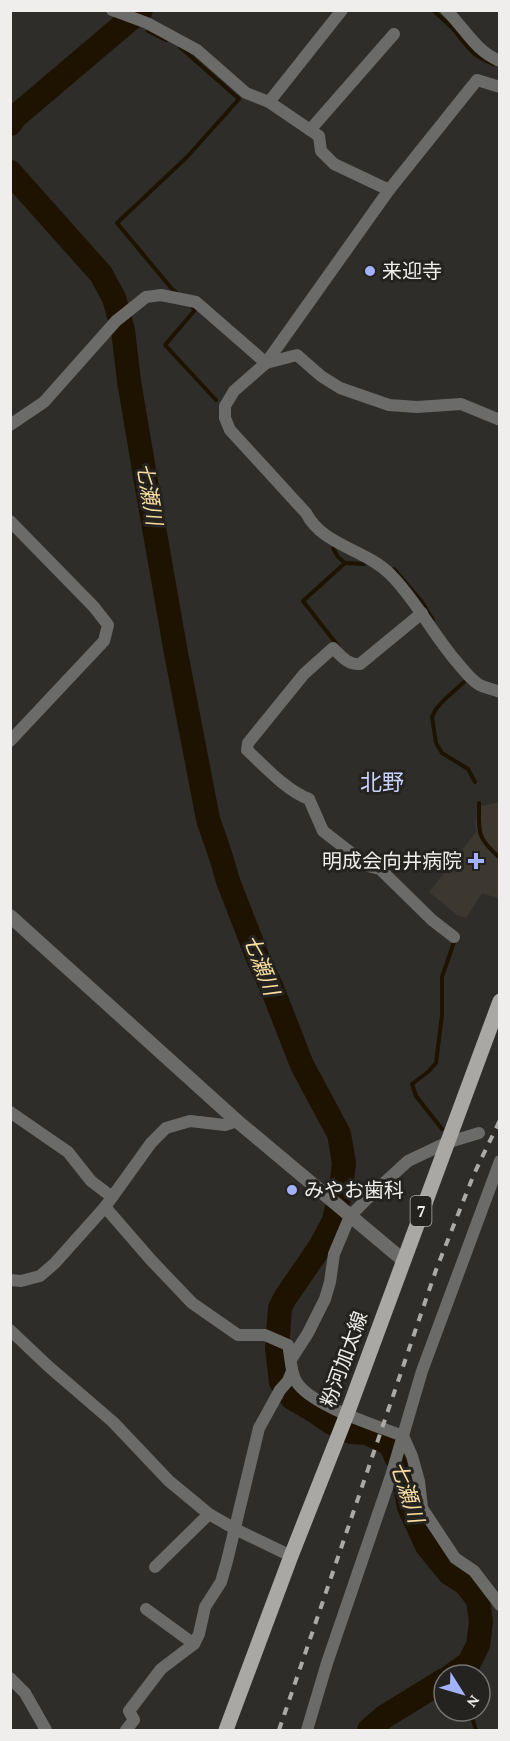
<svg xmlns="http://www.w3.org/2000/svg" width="510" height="1741" font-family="'Crimson Pro','Noto Sans JP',serif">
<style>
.built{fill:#3c382f}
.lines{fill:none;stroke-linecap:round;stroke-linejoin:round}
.stream{stroke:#1e1300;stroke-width:4}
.river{stroke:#1e1300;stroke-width:24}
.minor{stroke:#6b6b69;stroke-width:12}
.tertiary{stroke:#6b6b69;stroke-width:14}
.primary{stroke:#aaa8a4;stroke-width:15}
.rail{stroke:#abaaa7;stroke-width:4;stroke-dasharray:8 8;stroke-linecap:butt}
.poi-dot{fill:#a3b2fd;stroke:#242320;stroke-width:2}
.labels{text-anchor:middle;stroke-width:6;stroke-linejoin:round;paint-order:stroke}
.shield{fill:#242320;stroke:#b2b1af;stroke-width:1.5}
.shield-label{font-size:18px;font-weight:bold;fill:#efeeec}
.poi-label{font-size:20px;fill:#efeeec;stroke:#242320;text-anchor:start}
.street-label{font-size:20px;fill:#efeeec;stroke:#242320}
.water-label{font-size:21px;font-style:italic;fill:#f9dd9f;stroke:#242320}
.quarter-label{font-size:22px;fill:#c9d3fe;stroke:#242320}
</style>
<rect width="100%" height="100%" fill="#2e2d29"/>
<path class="built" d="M499 802V899L482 893 466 918 457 915 429 892 477 831 475 824 477 807Z"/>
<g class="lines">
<g class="stream">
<path d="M433 10C440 17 448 23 454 30 468 47 471 55 493 64"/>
<path d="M148 31 166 40"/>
<path d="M178 294 172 289 117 223 187 157 239 99 180 47"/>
<path d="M193 308 195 310 165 345 216 400"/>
<path d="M333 548 338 557 345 563 303 601 338 646"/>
<path d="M345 563 364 564"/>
<path d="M394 569 422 602 433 620"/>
<path d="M464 682 444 700 436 709 432 717 436 743 442 753 468 769 475 782"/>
<path d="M479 803C479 833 476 837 500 858"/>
<path d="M442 1129 416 1096 412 1084 428 1072 436 1063 442 1015V977L454 942 453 940"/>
<path d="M456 1673 457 1675"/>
<path d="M470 1711 476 1730"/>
</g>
<g class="river">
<path d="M10 124 16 116 141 10"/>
<path d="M10 172 101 274 114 298 123 330 129 381 146 482 176 653 208 819 222 860 228 881 259 961 272 988 302 1065 339 1134 344 1163 341 1188 334 1221 320 1247 285 1298 280 1308 277 1348 281 1382 292 1398 316 1412 332 1423 351 1432 367 1433 390 1444 402 1469 409 1507 427 1546 449 1573 465 1583 478 1600 481 1622 478 1645 469 1663 452 1675"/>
<path d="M369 1730 384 1717 444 1680"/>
</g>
<g class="minor">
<path d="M112 10 147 23 197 50 246 93 269 102 319 136 321 151 334 164 389 190"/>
<path d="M446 10C465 28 474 50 500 61"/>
<path d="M500 87 477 80 389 190 266 363 234 391 225 406V418L230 430 306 513C323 546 365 549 390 574 416 600 432 633 456 661 463 669 469 678 478 684 484 688 493 689 500 692"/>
<path d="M269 102 342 10"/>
<path d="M310 130 394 34"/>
<path d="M266 363 297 355 321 376 340 388 389 405 417 407 461 404 500 420"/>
<path d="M10 425 44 402 116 321 146 297 161 295 196 302 266 363"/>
<path d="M10 521 94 607 108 625 104 641 10 741"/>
<path d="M422 613 360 664C348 665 341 656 333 648L304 674 248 743 247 750C264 766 287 791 309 799L323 831 368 866 380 869 432 920 454 937"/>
<path d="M10 1112 68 1152 91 1181 112 1197"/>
<path d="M105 1207 151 1260 192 1303 238 1335H265L288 1345C291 1357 290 1370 296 1381 309 1405 377 1426 403 1436L412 1456 419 1481 422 1508 455 1558 474 1571 500 1605"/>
<path d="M10 1280 21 1281 40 1276 55 1263 105 1207 151 1143 166 1128 190 1121 225 1125 237 1121"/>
<path d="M10 1330 48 1366 113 1422 169 1481 209 1514 235 1529 291 1556"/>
<path d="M292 1358 308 1333 325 1299 330 1282 334 1254 350 1216 372 1194 408 1161 446 1143 479 1133"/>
<path d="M155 1567 209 1514"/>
<path d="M146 1609 194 1644"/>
<path d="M10 1678 25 1693 46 1730"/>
<path d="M126 1730 134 1720 129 1711 161 1669 194 1644 199 1634 205 1607 221 1582 227 1561 259 1428 280 1390 288 1381 292 1371"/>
<path d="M307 1730 327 1663 391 1476 422 1371 500 1161"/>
</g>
<path class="tertiary" d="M10 916 237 1121 403 1260"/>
<path class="primary" d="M226 1730 291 1556 347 1414 500 1001"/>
<path class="rail" d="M279 1730 436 1270 474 1174 500 1120"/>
</g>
<g class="poi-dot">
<circle cx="370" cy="271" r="6"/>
<path d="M473 852h6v6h6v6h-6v6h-6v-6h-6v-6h6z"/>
<circle cx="292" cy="1190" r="6"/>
</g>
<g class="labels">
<rect class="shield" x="410.5" y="1196" width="21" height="30" rx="4.5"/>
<g class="shield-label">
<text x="421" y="1217">7</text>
</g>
<g class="poi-label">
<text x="382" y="278">来迎寺</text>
<text x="462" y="868" text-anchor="end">明成会向井病院</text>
<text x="304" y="1197">みやお歯科</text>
</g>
<g class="street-label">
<text transform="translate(344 1359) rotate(-70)" y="7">粉河加太線</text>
</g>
<g class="water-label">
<text transform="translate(149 494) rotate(80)" y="7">七瀬川</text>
<text transform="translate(261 965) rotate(69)" y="7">七瀬川</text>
<text transform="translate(407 1492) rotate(72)" y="7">七瀬川</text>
</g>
<g class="quarter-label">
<text x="382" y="790">北野</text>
</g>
</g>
<rect width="510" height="1741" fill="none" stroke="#efeeec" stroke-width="24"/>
<g transform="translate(462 1693) rotate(127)"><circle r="28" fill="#242320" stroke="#757472" stroke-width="1.5"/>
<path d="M0-4.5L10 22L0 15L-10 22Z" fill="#a3b2fd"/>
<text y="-9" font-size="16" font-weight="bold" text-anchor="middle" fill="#efeeec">N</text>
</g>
</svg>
